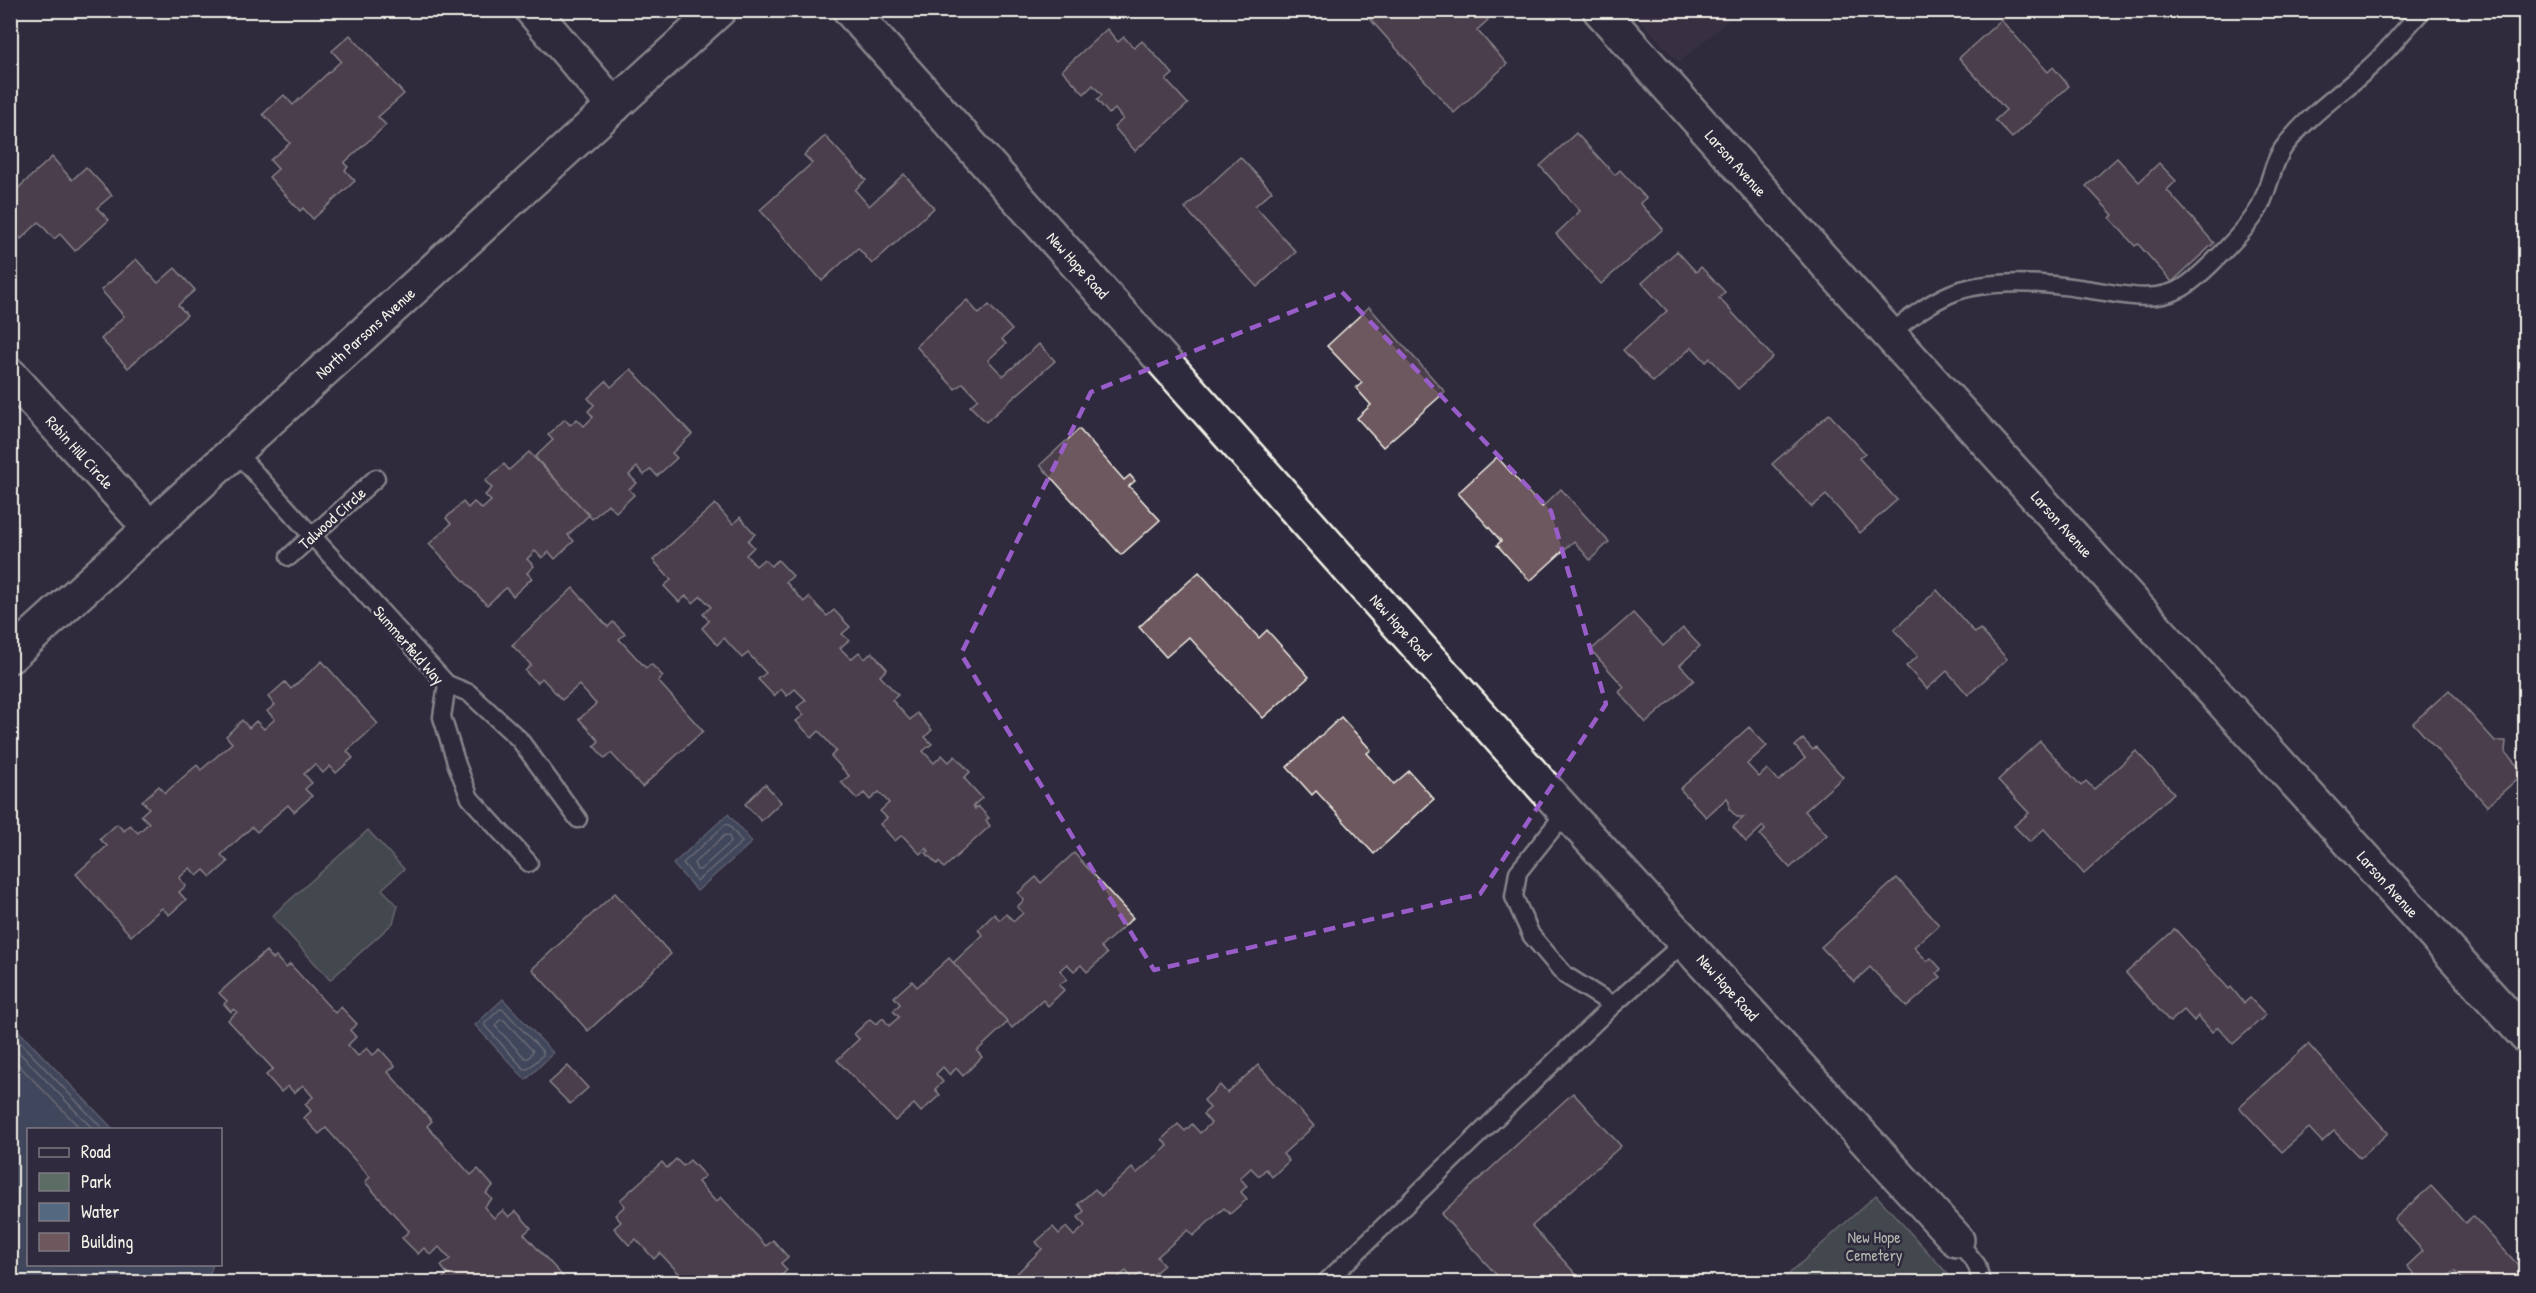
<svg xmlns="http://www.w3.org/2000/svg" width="2536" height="1293" font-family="'Patrick Hand',sans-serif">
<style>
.built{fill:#423847}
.green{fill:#5c6d65;stroke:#a8afa6;stroke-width:1.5}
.water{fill:#546880;stroke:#949faa;stroke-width:1.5}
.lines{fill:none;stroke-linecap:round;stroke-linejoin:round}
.shore{stroke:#b4babe;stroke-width:1.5}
.building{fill:#6e585e;stroke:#f4f1e8;stroke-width:1.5}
.lane-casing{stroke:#f4f1e8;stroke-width:21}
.street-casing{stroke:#f4f1e8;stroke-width:38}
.secondary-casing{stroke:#f4f1e8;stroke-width:38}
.lane{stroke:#2f2a3d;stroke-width:16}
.street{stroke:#2f2a3d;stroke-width:33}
.secondary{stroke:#2f2a3d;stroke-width:33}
.marked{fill:none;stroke:#995dc9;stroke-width:4.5;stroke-dasharray:12 8;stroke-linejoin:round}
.labels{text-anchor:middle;stroke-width:5;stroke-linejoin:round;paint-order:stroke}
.street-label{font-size:16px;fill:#f4f1e8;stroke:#2f2a3d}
.park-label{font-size:16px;fill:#b0b6ad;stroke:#2f2a3d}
</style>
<rect width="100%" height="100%" fill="#2f2a3d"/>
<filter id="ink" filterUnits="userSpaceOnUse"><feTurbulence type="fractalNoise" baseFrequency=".0167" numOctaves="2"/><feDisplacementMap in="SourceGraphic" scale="12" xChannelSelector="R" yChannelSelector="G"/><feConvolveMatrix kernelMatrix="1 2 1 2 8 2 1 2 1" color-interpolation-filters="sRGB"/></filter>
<g filter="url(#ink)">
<path class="built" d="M1632 11H1739L1679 63Z"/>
<g class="green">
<path d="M368 830 404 869 382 889 398 906 393 923 330 980 272 916Z"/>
<path d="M1876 1195 1955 1282H1780Z"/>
</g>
<g class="water">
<path d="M728 814 752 842 697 891 673 864Z"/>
<path d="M503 999 553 1053 526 1080 475 1025Z"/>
<path d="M11 1023 113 1129 28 1130V1264L213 1265 206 1282H11Z"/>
</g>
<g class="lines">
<g class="shore">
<path d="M726 824 729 825 742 842 697 881 683 863Z"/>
<path d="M725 835 729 836 731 842 700 870H697L694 863Z"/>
<path d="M500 1009 504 1010 543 1052V1055L528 1069H524L485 1026V1023Z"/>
<path d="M500 1020H504L533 1051 529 1058H525L496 1027V1024Z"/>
<path d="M10 1032 104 1130"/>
<path d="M10 1043 94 1130"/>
<path d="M10 1056 82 1130"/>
</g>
</g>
<g class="building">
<path d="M1378 10H1479L1488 20 1477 30 1507 64 1454 113 1369 18Z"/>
<path d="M2001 20 2048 72 2053 67 2069 86 2012 138 1995 120 2006 110 1959 58Z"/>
<path d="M1107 29 1118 42 1124 37 1134 48 1142 41 1173 74 1166 80 1188 104 1135 151 1114 127 1123 119 1115 109 1109 114 1097 100 1102 95 1093 85 1084 94 1062 70Z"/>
<path d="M350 35 404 94 378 117 386 125 344 163 348 167 345 170 355 181 313 219 303 208 300 211 269 177 278 169 270 160 290 143 263 114 284 95 293 105 341 61 332 51Z"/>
<path d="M1576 133 1615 175 1620 170 1646 198 1640 203 1663 229 1601 284 1556 234 1580 211 1540 166Z"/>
<path d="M825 136 866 180 855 190 869 206 904 174 934 208 872 264 858 248 822 281 760 210 812 163 804 155Z"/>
<path d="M52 157 72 180 86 167 112 195 97 208 109 220 75 251 60 234 54 239 39 222 21 239 10 227V185L16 190Z"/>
<path d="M1240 157 1272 191 1255 206 1296 252 1257 287 1185 208Z"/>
<path d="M2117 158 2139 182 2159 163 2176 181 2167 190 2214 243 2172 282 2138 244 2135 246 2110 218 2113 215 2086 186Z"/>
<path d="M1677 251 1696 272 1701 267 1725 292 1719 298 1773 357 1738 389 1710 358 1706 362 1692 347 1653 382 1623 350 1667 311 1642 283Z"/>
<path d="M136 259 158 283 175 268 195 290 178 305 187 315 128 368 101 339 124 316 101 290Z"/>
<path d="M967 300 979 314 989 305 1012 330 1002 339 1006 344 988 360 1003 376 1039 344 1055 361 986 422 970 406 978 399 963 383 955 389 916 346Z"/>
<path d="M1369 307 1445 392 1383 447 1357 418 1371 405 1356 388 1362 383 1327 346Z"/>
<path d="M631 369 692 434 672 453 677 458 657 476 651 469 644 475 637 467 629 475 637 483 629 489 634 495 616 512 608 504 592 519 535 457 553 440 548 435 565 419 570 425 577 419 584 426 593 417 588 411 594 405 588 398 606 381 611 387Z"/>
<path d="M1829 414 1865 453 1859 458 1897 500 1860 533 1826 495 1812 507 1772 464Z"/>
<path d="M1079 429 1124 480 1130 475 1135 481 1129 486 1160 520 1121 555 1040 465Z"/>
<path d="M529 452 589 515 568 535 574 541 555 559 549 552 542 558 535 551 527 559 534 566 527 573 532 578 513 596 506 588 487 605 429 544 451 524 446 518 463 502 468 508 474 502 482 509 491 501 485 495 492 488 485 481 504 464 509 470Z"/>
<path d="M1497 457 1542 507 1561 489 1609 542 1590 560 1574 541 1530 581 1497 545 1501 541 1458 493Z"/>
<path d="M715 504 733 524 740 517 755 534 748 541 754 547 746 555 756 566 764 559 771 566 778 560 793 576 786 582 804 602 809 597 827 616 834 610 850 627 842 634 849 640 840 648 851 659 859 652 865 659 872 652 887 669 880 676 898 695 892 700 910 720 917 713 932 730 925 737 932 744 923 751 934 763 942 755 949 762 955 756 970 772 964 778 982 798 973 806 975 809 978 806 989 818 986 820 990 826 944 868 939 862 937 864 926 853 929 851 926 848 920 854 902 835 895 841 880 824 887 818 880 811 889 803 879 792 870 800 864 793 857 799 841 782 849 776 831 756 836 751 819 731 812 738 796 721 804 715 797 707 806 700 795 689 787 696 781 689 774 696 758 679 766 673 748 653 742 658 724 638 717 645 702 628 709 621 703 614 711 607 701 596 693 603 686 596 679 602 664 586 671 580 653 560Z"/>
<path d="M1199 572 1259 638 1267 630 1309 677 1263 718 1189 637 1166 657 1139 627Z"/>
<path d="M573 588 608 627 613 622 625 634 619 639 646 668 651 664 663 676 658 681 703 731 642 787 611 753 605 759 594 746 599 741 579 719 596 704 579 685 562 700 542 678 537 683 525 671 531 665 512 645Z"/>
<path d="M1937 590 1975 633 1980 629 2007 659 1968 695 1947 671 1927 689 1906 666 1918 656 1894 630Z"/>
<path d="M1633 613 1663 646 1683 628 1700 646 1680 665 1694 680 1646 723 1619 692 1624 687 1591 650Z"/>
<path d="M322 661 378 724 347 751 353 758 336 773 330 766 323 773 315 764 304 774 312 783 305 789 312 796 294 812 288 805 257 832 252 827 221 855 228 862 211 877 204 870 197 876 190 868 179 878 186 886 179 892 186 900 169 915 162 908 131 936 76 874 107 846 100 839 117 824 124 831 130 825 138 833 149 823 141 815 149 808 142 801 159 786 165 793 197 765 201 770 232 743 226 736 242 720 249 728 256 721 264 729 275 719 267 711 275 705 268 697 285 682 291 689Z"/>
<path d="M2449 690 2495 741H2506L2505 752 2524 773 2487 806 2413 723Z"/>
<path d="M1341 717 1371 750 1367 753 1394 784 1409 771 1434 799 1374 854 1316 791 1312 795 1287 767Z"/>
<path d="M1749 727 1767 746 1747 764 1759 777 1767 769 1779 781 1805 758 1795 746 1803 739 1813 750 1816 747 1843 777 1805 811 1827 835 1790 868 1760 835 1765 830 1763 826 1746 842 1733 827 1744 817H1737L1729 809V801L1727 798 1706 817 1680 789Z"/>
<path d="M2040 741 2081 786 2086 781 2094 789 2136 751 2174 793 2084 874 2044 829 2030 842 2014 826 2029 813 1998 780Z"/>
<path d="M765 784 781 802 761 821 745 804Z"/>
<path d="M1074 853 1133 918 1101 947 1107 954 1087 972 1081 965 1074 971 1067 964 1060 970 1067 979 1059 985 1064 990 1048 1006 1043 1000 1012 1028 953 963 983 935 978 930 994 914 1000 920 1006 914 1014 921 1023 913 1017 907 1024 900 1018 893 1036 877 1041 883Z"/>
<path d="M1897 878 1939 925 1914 947 1927 961 1931 958 1941 969 1937 973 1941 977 1907 1007 1870 967 1854 982 1821 947Z"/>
<path d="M615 893 671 954 588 1031 532 969Z"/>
<path d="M2175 929 2229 989 2231 987 2244 1003 2250 998 2266 1015 2233 1044 2218 1027 2212 1032 2198 1016 2194 1021 2184 1010 2170 1022 2126 973Z"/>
<path d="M266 951 273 959 276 957 286 968 290 964 335 1013 341 1007 357 1024 350 1030 356 1037 348 1045 358 1056 367 1048 373 1055 380 1049 395 1066 388 1072 432 1121 427 1126 471 1175 478 1169 493 1186 486 1193 492 1199 484 1207 494 1218 503 1210 509 1217 516 1211 531 1228 524 1234 568 1282H443L441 1280 447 1274 441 1266 450 1259 439 1247 431 1255 424 1248 418 1254 402 1238 409 1231 365 1182 370 1177 326 1128 319 1134 304 1118 311 1111 305 1104 313 1097 303 1085 294 1093 288 1086 281 1092 266 1075 273 1069 228 1020 237 1012 234 1009 231 1012 224 1004 227 1001 219 993Z"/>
<path d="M949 958 1008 1022 977 1051 982 1057 963 1076 956 1068 950 1075 943 1067 936 1074 943 1082 935 1089 940 1095 921 1112 914 1104 895 1121 837 1060 859 1039 854 1034 870 1019 876 1024 883 1018 889 1026 899 1017 893 1011 900 1004 894 997 912 981 917 987Z"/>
<path d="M2308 1044 2388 1133 2360 1158 2334 1131 2322 1142 2309 1128 2282 1152 2239 1107Z"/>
<path d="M1258 1065 1314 1126 1283 1154 1289 1161 1272 1177 1266 1169 1259 1176 1251 1168 1240 1178 1247 1186 1241 1192 1247 1199 1230 1214 1224 1208 1193 1236 1188 1230 1157 1257 1164 1265 1147 1280 1141 1273 1133 1279 1126 1271 1114 1281 1116 1282H1016L1012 1278 1042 1249 1036 1242 1053 1227 1059 1234 1066 1227 1074 1236 1085 1226 1078 1217 1084 1211 1078 1204 1095 1189 1101 1196 1132 1168 1137 1173 1168 1146 1162 1139 1178 1124 1185 1131 1192 1124 1200 1133 1211 1123 1203 1114 1210 1108 1204 1100 1220 1085 1227 1093Z"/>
<path d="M568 1066 588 1088 570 1104 549 1083Z"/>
<path d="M1573 1093 1621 1146 1532 1226 1583 1282H1503L1441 1214Z"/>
<path d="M676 1159 683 1166 690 1160 705 1176 698 1182 716 1202 721 1197 766 1246 773 1240 788 1257 781 1263 787 1270 779 1278 783 1282H687L660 1253 654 1259 636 1239 629 1245 614 1228 621 1222 615 1215 625 1206 620 1200 662 1162 667 1168Z"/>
<path d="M2431 1186 2465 1223 2473 1216 2518 1265 2519 1264 2526 1271V1282H2465L2455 1271 2442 1282H2421L2407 1266 2423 1251 2394 1219Z"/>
</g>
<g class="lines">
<g class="lane-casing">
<g id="lane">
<path d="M1889 334C1909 319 1927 304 1950 294 1986 278 2046 283 2085 289 2117 293 2152 305 2182 288 2200 278 2248 228 2258 210 2269 191 2271 165 2284 147 2310 113 2340 95 2370 67 2389 50 2405 28 2423 10"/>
<path d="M235 451 447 684 469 693 519 739 578 819"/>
<path d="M289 557 376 478"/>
<path d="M447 684 442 717 457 765 470 798 529 863"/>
<path d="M1566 812 1518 872 1514 897 1531 935 1565 975 1613 1005"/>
<path d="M1957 1240 1977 1265 1981 1282"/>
<path d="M1326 1282 1613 1005 1686 941"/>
</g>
</g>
<g class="street-casing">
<g id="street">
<path d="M532 10 614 106"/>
<path d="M850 10 1566 812 1957 1240"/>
<path d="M1600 10 1889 334 2526 1036"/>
<path d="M10 375 150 528"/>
</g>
</g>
<g class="secondary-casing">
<path id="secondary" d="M10 656 719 10"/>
</g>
<use href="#lane" class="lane"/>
<use href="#street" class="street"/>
<use href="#secondary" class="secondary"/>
</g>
</g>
<path d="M0 0H2536V1293H0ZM1342 292 1551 511 1606 704 1480 894 1154 970 961 654 1091 392Z" fill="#2f2a3d" fill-opacity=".55" fill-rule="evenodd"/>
<path class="marked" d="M1342 292 1551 511 1606 704 1480 894 1154 970 961 654 1091 392Z"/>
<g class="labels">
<g class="street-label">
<text transform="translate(1736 163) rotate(48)" y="6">Larson Avenue</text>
<text transform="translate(1078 265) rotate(48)" y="6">New Hope Road</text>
<text transform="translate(365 333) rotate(-42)" y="6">North Parsons Avenue</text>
<text transform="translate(80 452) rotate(48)" y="6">Robin Hill Circle</text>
<text transform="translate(332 518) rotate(-42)" y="6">Talwood Circle</text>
<text transform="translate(2062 524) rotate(48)" y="6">Larson Avenue</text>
<text transform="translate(1401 627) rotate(48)" y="6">New Hope Road</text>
<text transform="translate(409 645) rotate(49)" y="6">Summerfield Way</text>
<text transform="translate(2388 884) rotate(48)" y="6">Larson Avenue</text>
<text transform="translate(1728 987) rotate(48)" y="6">New Hope Road</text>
</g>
<g class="park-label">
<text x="1874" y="1243">New Hope<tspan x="1874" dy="18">Cemetery</tspan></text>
</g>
</g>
<rect width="2536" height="1293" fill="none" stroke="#2f2a3d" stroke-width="36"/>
<rect x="18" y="18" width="2500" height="1257" fill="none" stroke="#f4f1e8" stroke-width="2" filter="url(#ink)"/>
<rect x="27" y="1128" width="195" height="138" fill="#2f2a3d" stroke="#7e7a81" stroke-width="1.5"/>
<rect x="39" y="1148" width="30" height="9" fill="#2f2a3d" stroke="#7e7a81" stroke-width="1.5"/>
<text x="81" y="1158" font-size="18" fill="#f4f1e8">Road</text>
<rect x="39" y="1173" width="30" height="18" fill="#5c6d65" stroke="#7e7a81" stroke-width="1.5"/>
<text x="81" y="1188" font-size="18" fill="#f4f1e8">Park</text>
<rect x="39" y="1203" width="30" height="18" fill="#546880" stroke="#7e7a81" stroke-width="1.5"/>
<text x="81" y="1218" font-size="18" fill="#f4f1e8">Water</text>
<rect x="39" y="1233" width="30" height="18" fill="#6e585e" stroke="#7e7a81" stroke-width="1.5"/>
<text x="81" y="1248" font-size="18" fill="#f4f1e8">Building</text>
</svg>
